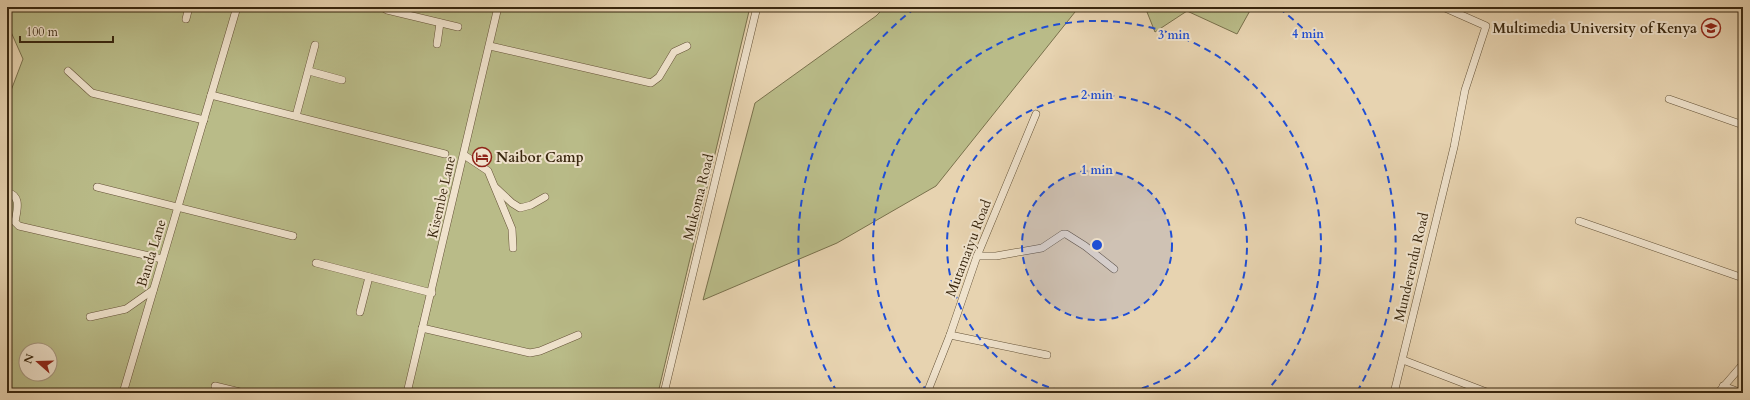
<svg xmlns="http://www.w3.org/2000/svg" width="1750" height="400" font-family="Cardo,serif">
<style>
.green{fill:#b9bb88;stroke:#79714c;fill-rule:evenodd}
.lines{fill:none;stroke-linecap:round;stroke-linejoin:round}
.minor-casing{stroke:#645237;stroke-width:8}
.minor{stroke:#efe2cc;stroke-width:7}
.ring{fill:none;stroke:#1d4ed8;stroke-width:2;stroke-dasharray:7 5}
.labels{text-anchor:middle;stroke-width:4;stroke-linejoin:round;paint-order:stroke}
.poi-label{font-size:14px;font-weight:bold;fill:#39270f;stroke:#efe2cc;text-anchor:end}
.street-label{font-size:14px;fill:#39270f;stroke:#efe2cc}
.centre{fill:#1d4ed8;stroke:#efe2cc;stroke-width:2}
.ring-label{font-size:12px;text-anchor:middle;font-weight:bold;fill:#1d4ed8;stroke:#efe2cc;stroke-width:4;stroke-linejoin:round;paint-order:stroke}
</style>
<rect width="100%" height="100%" fill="#e7d3b0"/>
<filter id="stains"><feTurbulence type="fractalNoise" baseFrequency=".005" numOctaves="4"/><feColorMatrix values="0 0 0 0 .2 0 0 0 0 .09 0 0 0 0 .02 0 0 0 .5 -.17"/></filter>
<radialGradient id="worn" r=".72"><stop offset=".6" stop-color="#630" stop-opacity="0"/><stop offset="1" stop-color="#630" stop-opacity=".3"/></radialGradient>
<g class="green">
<path d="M7 7H750L658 393H7V101L23 59 7 23ZM26 350H50V374H26Z"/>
<path d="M885 7H1079L936 186 837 243 703 300 755 103 876 16Z"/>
<path d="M1145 7H1252L1237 34 1187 11 1155 32Z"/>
</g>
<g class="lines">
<g class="minor-casing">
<g id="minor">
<path d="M382 7 387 10 458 27"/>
<path d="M186 19 189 7"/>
<path d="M437 44 440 23"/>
<path d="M490 46 651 83 659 77 674 52 687 46"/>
<path d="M68 71 92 93 204 120"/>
<path d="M309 71 342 80"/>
<path d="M211 95 445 154"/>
<path d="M1669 99 1743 125"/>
<path d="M296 116 315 45"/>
<path d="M464 155 488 171 512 229 513 248"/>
<path d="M97 187 293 236"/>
<path d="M496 188 512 203 520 208 531 205 545 197"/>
<path d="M7 192C22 196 17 210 15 222L19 226 162 259"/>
<path d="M1579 221 1743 278"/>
<path d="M977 256H996L1042 248 1063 234H1066L1085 246 1114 269"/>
<path d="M316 263 432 293"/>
<path d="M360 312 369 277"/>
<path d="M90 317 126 309 153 290"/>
<path d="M422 328 530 353 540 351 578 335"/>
<path d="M950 335 1047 355"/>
<path d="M1403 360 1489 393"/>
<path d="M215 386 244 393"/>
<path d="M1723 386 1742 393"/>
<path d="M123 393 237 7"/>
<path d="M407 393 498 7"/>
<path d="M576 393H577"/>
<path d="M664 393 757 7"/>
<path d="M927 393 950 335 977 256 1036 114"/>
<path d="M1394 393 1454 147 1465 90 1486 26 1443 7"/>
<path d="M1718 393 1743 364"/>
</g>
</g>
<use href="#minor" class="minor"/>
</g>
<circle cx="1097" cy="245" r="75" fill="#1d4ed8" fill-opacity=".12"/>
<g class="ring">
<circle cx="1097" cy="245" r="75"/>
<path d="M1072 393A150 150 0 1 1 1122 393"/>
<path d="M928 392A224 224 0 1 1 1266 392"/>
<path d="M837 392A299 299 0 0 1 915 8M1279 8A299 299 0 0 1 1357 392"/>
</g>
<defs>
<g id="university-ring" transform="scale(1)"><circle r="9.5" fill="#efe2cc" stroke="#8f2418" stroke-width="1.5"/><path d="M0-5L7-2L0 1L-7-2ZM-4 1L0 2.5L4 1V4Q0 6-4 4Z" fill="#8f2418"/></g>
<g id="hotel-ring" transform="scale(1)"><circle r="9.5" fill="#efe2cc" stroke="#8f2418" stroke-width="1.5"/><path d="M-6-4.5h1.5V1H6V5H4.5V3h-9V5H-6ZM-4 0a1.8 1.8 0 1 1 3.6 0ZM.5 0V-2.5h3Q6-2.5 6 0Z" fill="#8f2418"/></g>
</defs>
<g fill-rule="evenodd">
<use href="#university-ring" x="1711" y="28"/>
<use href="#hotel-ring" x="482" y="157"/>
</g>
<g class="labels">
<g class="poi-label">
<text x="1697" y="33">Multimedia University of Kenya</text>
<text x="496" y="162" text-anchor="start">Naibor Camp</text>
</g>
<g class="street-label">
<text transform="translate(441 197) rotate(-77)" y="5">Kisembe Lane</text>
<text transform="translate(698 197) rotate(-76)" y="5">Mukoma Road</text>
<text transform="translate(968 248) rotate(-69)" y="5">Mutamaiyu Road</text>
<text transform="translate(151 253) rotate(-73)" y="5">Banda Lane</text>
<text transform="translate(1411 267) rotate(-77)" y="5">Munderendu Road</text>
</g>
</g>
<circle cx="1097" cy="245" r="6" class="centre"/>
<g class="ring-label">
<text x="1308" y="38">4 min</text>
<text x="1174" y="39">3 min</text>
<text x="1097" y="99">2 min</text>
<text x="1097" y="174">1 min</text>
</g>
<rect width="1750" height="400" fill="none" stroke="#e7d3b0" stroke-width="24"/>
<rect x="8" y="8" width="1734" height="384" fill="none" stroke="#39270f" stroke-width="2"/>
<rect x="12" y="12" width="1726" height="376" fill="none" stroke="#39270f"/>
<g transform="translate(38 362) rotate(290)"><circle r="19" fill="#efe2cc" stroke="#a69780"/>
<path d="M0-3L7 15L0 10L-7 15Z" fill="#8f2418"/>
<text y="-6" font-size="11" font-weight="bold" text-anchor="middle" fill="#39270f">N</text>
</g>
<path d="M20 36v6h93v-6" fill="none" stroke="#39270f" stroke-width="2"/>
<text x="26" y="36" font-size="12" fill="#39270f" stroke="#efe2cc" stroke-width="3" paint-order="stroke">100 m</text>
<rect width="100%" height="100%" filter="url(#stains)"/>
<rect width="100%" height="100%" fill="url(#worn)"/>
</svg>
